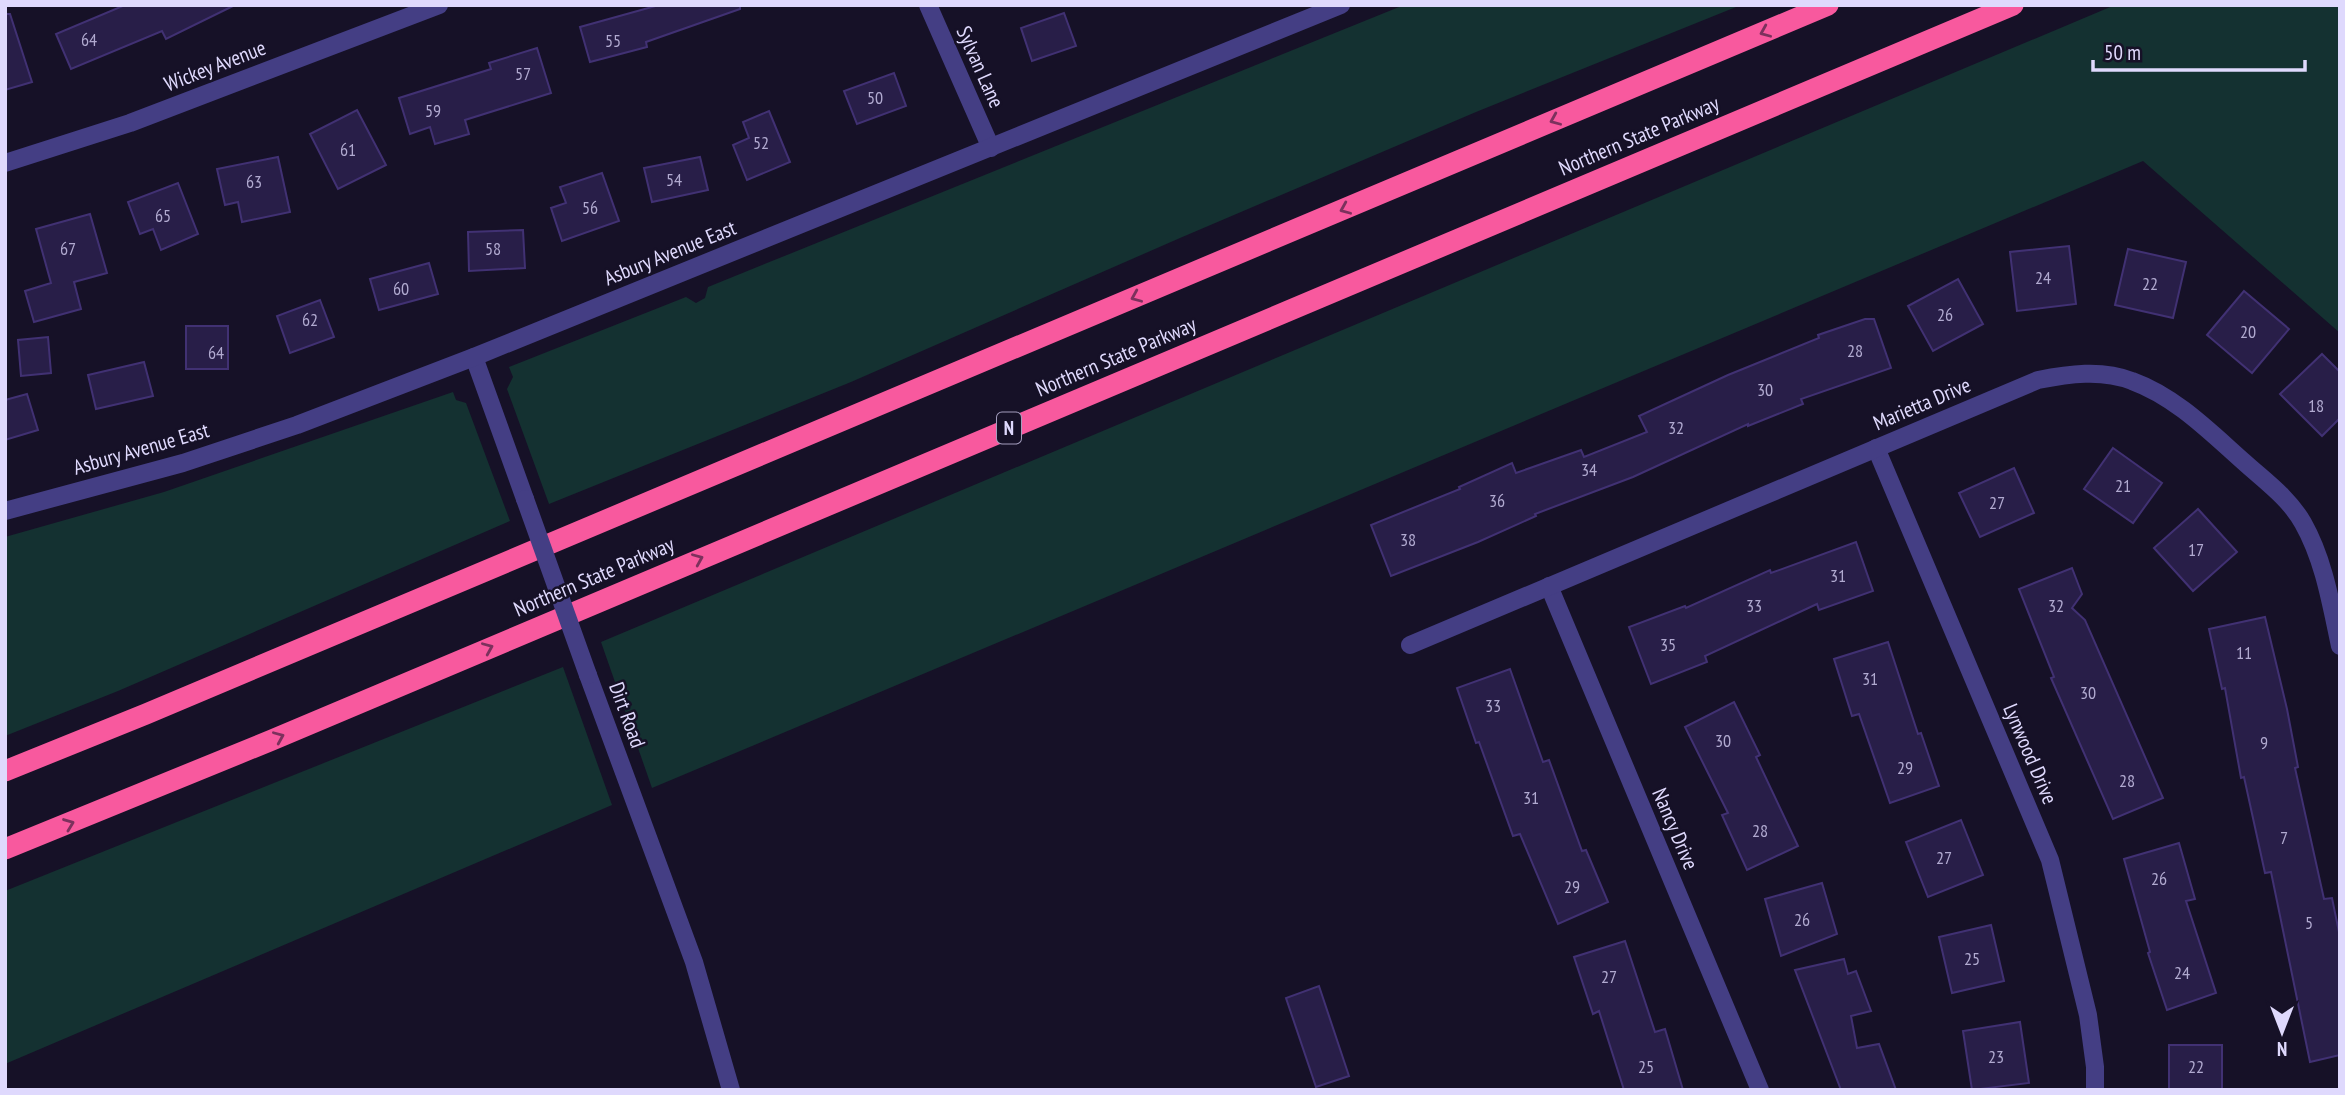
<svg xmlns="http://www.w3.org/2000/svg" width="2345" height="1095" font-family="'PT Sans Narrow',sans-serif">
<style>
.green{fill:#143131}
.building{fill:#281e48;stroke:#413173;stroke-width:2}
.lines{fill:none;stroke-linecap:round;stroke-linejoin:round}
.minor{stroke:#443e84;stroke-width:18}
.motorway{stroke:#f8599e;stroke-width:21}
.minor-bridge{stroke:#443e84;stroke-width:18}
.oneway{stroke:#7c315d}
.labels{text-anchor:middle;stroke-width:5;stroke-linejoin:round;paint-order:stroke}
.number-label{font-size:18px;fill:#b1aad0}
.shield{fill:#161127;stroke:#a39dbd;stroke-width:2}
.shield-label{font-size:19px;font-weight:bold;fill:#dfd9fd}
.street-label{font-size:21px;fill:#dfd9fd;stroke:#161127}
</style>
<rect width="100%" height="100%" fill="#161127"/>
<g class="green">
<path d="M1404 5H1741L1476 112 1180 238 851 382 549 504 507 389 513 377 509 367 686 297 696 303 705 298 708 287Z"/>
<path d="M2115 5H2340V333L2143 161 652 788 601 642Z"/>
<path d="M453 392 456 400 466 403 510 521 118 691 5 736V537L164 492Z"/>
<path d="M563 667 612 805 5 1064V891Z"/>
</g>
<g class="building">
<path d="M125 5H235L166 39 162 31 71 69 56 34Z"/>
<path d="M659 5H740V9L646 42 647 47 590 62 580 27Z"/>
<path d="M1064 13 1076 46 1032 61 1021 28Z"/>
<path d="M5 14H10L32 82 5 90Z"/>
<path d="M537 48 551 93 465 120 469 134 435 144 430 127 410 134 399 98 491 69 489 63Z"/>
<path d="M894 73 906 106 857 124 844 91Z"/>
<path d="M357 110 386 165 338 189 310 134Z"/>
<path d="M769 111 790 162 747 180 733 145 749 138 743 122Z"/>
<path d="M278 157 290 212 242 222 238 202 225 205 217 169Z"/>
<path d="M700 157 708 190 652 202 644 168Z"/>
<path d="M602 173 619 221 562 241 551 208 566 203 560 187Z"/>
<path d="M178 183 198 234 161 250 153 229 140 234 128 202Z"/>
<path d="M90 214 107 273 74 282 81 309 34 322 25 291 51 283 36 229Z"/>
<path d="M523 230 525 268 469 271 468 232Z"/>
<path d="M2069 246 2076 304 2017 311 2010 252Z"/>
<path d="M2128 249 2186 262 2173 318 2115 305Z"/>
<path d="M429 263 438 294 379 310 370 279Z"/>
<path d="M1958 279 1983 324 1933 351 1908 306Z"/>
<path d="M2244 291 2289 329 2252 373 2207 335Z"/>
<path d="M320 300 334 337 290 353 277 316Z"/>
<path d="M1865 319H1874L1891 368 1801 399 1803 404 1748 426V424L1633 477 1535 514 1536 516 1478 542 1391 576 1371 525 1460 489 1459 487 1512 463 1516 473 1581 450 1584 457 1647 432 1639 416 1728 375 1819 338 1818 335Z"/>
<rect x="186" y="326" width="42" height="43"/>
<path d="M48 337 51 373 21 376 18 340Z"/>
<path d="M2322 354 2340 372V418L2322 436 2280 394Z"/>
<path d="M144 362 153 396 96 409 88 375Z"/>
<path d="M27 394 38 430 5 440V400Z"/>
<path d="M2113 448 2162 483 2133 523 2084 489Z"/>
<path d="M2014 468 2034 513 1980 537 1959 493Z"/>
<path d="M2198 509 2237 552 2193 591 2154 548Z"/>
<path d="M1856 542 1873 591 1819 610 1817 604 1705 656 1707 662 1651 684 1629 627 1685 606 1686 608 1770 570 1771 573Z"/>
<path d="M2072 568 2082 594 2072 608 2085 620 2163 798 2113 819 2051 678 2054 677 2019 589Z"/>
<path d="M2265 617 2287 709 2298 767 2295 768 2324 899 2332 898 2340 937V1055L2310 1062 2271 872 2265 873 2244 777 2241 778 2225 688 2222 689 2209 629Z"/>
<path d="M1888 642 1918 734 1921 733 1939 786 1890 803 1859 714 1852 716 1834 659Z"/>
<path d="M1510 669 1543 762 1549 760 1582 851 1586 850 1608 902 1558 924 1520 834 1513 836 1479 742 1476 743 1457 688Z"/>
<path d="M1734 702 1760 755 1756 757 1798 846 1747 870 1722 815 1728 813 1685 727Z"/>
<path d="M1961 820 1983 875 1928 897 1906 842Z"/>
<path d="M2179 843 2195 899 2186 901 2216 993 2167 1010 2148 953 2150 952 2124 859Z"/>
<path d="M1822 883 1837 934 1781 956 1765 899Z"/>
<path d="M1991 925 2004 981 1952 993 1939 937Z"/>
<path d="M1625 941 1655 1032 1665 1029 1683 1090H1624L1599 1011 1593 1014 1574 957Z"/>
<path d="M1844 959 1848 974 1856 971 1871 1011 1851 1016 1857 1048 1879 1044 1896 1090H1841L1795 970Z"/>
<path d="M1319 986 1349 1076 1316 1087 1286 998Z"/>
<path d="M2020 1022 2029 1083 1972 1090 1963 1031Z"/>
<rect x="2169" y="1045" width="53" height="45"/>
</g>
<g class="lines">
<g class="minor">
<path d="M928 5 991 148"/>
<path d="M5 163 130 123 439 5"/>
<path d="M474 357 525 499"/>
<path d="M1876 448 2050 860 2088 1015 2095 1067V1090"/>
<path d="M5 511 183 463 297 425 474 357 1341 5"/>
<path d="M1549 586 1760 1090"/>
<path d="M1410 645 2038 380C2068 374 2102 369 2132 381 2176 397 2210 432 2244 462 2265 481 2289 498 2303 523 2324 560 2331 604 2340 646"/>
<path d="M588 675 694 962 731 1090"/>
</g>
<g class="motorway">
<path d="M5 771 146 714 1828 5"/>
<path d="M5 849 272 740 2013 5"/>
</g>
<path class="minor-bridge" d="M525 499 588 675"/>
</g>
<defs><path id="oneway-chevron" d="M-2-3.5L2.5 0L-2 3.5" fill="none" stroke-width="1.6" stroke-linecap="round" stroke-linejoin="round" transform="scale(1.75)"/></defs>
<g class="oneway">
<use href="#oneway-chevron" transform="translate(1765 32) rotate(157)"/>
<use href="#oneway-chevron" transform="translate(1555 120) rotate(157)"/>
<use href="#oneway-chevron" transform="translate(1345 209) rotate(157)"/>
<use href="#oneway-chevron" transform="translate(1136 297) rotate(157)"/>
<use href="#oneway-chevron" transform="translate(698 559) rotate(-23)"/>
<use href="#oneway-chevron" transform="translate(488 648) rotate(-23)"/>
<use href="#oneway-chevron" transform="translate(279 737) rotate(-23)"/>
<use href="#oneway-chevron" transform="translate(69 824) rotate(-21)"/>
</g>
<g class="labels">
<g class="number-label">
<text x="89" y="46">64</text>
<text x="613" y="47">55</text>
<text x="523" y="80">57</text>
<text x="875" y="104">50</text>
<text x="433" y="117">59</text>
<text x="761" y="149">52</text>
<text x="348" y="156">61</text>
<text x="674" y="186">54</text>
<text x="254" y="188">63</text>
<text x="590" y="214">56</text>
<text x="163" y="222">65</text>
<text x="68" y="255">67</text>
<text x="493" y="255">58</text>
<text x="2043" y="284">24</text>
<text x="2150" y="290">22</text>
<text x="401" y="295">60</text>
<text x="1945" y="321">26</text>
<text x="310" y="326">62</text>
<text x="2248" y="338">20</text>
<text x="1855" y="357">28</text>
<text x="216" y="359">64</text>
<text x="1765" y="396">30</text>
<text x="2316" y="412">18</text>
<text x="1676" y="434">32</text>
<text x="1589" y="476">34</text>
<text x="2123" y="492">21</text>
<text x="1497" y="507">36</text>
<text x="1997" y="509">27</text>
<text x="1408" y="546">38</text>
<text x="2196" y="556">17</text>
<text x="1838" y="582">31</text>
<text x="1754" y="612">33</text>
<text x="2056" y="612">32</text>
<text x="1668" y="651">35</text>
<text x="2244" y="659">11</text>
<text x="1870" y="685">31</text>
<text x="2088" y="699">30</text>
<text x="1493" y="712">33</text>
<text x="1723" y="747">30</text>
<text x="2264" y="749">9</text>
<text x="1905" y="774">29</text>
<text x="2127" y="787">28</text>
<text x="1531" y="804">31</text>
<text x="1760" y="837">28</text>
<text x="2284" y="844">7</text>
<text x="1944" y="864">27</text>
<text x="2159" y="885">26</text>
<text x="1572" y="893">29</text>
<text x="1802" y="926">26</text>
<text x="2309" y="929">5</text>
<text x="1972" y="965">25</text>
<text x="2182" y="979">24</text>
<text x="1609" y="983">27</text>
<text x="1996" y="1063">23</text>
<text x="1646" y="1073">25</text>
<text x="2196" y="1073">22</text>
</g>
<rect class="shield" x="997" y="412.5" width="24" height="31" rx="5"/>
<g class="shield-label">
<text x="1009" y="435">N</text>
</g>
<g class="street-label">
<text transform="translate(215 66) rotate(-21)" y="7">Wickey Avenue</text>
<text transform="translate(980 67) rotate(66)" y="7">Sylvan Lane</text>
<text transform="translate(1639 136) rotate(-23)" y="7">Northern State Parkway</text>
<text transform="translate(670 253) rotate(-22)" y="7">Asbury Avenue East</text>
<text transform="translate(1116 357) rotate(-23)" y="7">Northern State Parkway</text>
<text transform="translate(1922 404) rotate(-23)" y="7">Marietta Drive</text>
<text transform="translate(141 449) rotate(-16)" y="7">Asbury Avenue East</text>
<text transform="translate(594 577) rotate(-23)" y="7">Northern State Parkway</text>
<text transform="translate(627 715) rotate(70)" y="7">Dirt Road</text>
<text transform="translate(2030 754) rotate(67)" y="7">Lynwood Drive</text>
<text transform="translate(1675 829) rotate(67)" y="7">Nancy Drive</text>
</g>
</g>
<rect width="2345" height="1095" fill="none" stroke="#dfd9fd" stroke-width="14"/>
<g transform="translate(2282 1032) rotate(180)" stroke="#161127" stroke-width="5" paint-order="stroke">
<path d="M0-5L12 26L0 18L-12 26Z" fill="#dfd9fd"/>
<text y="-10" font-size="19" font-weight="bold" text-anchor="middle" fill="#dfd9fd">N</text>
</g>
<path d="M2093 60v10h212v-10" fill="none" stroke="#dfd9fd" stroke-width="3.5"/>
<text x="2104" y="60" font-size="21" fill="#dfd9fd" stroke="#161127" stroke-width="5" paint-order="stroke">50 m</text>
</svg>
